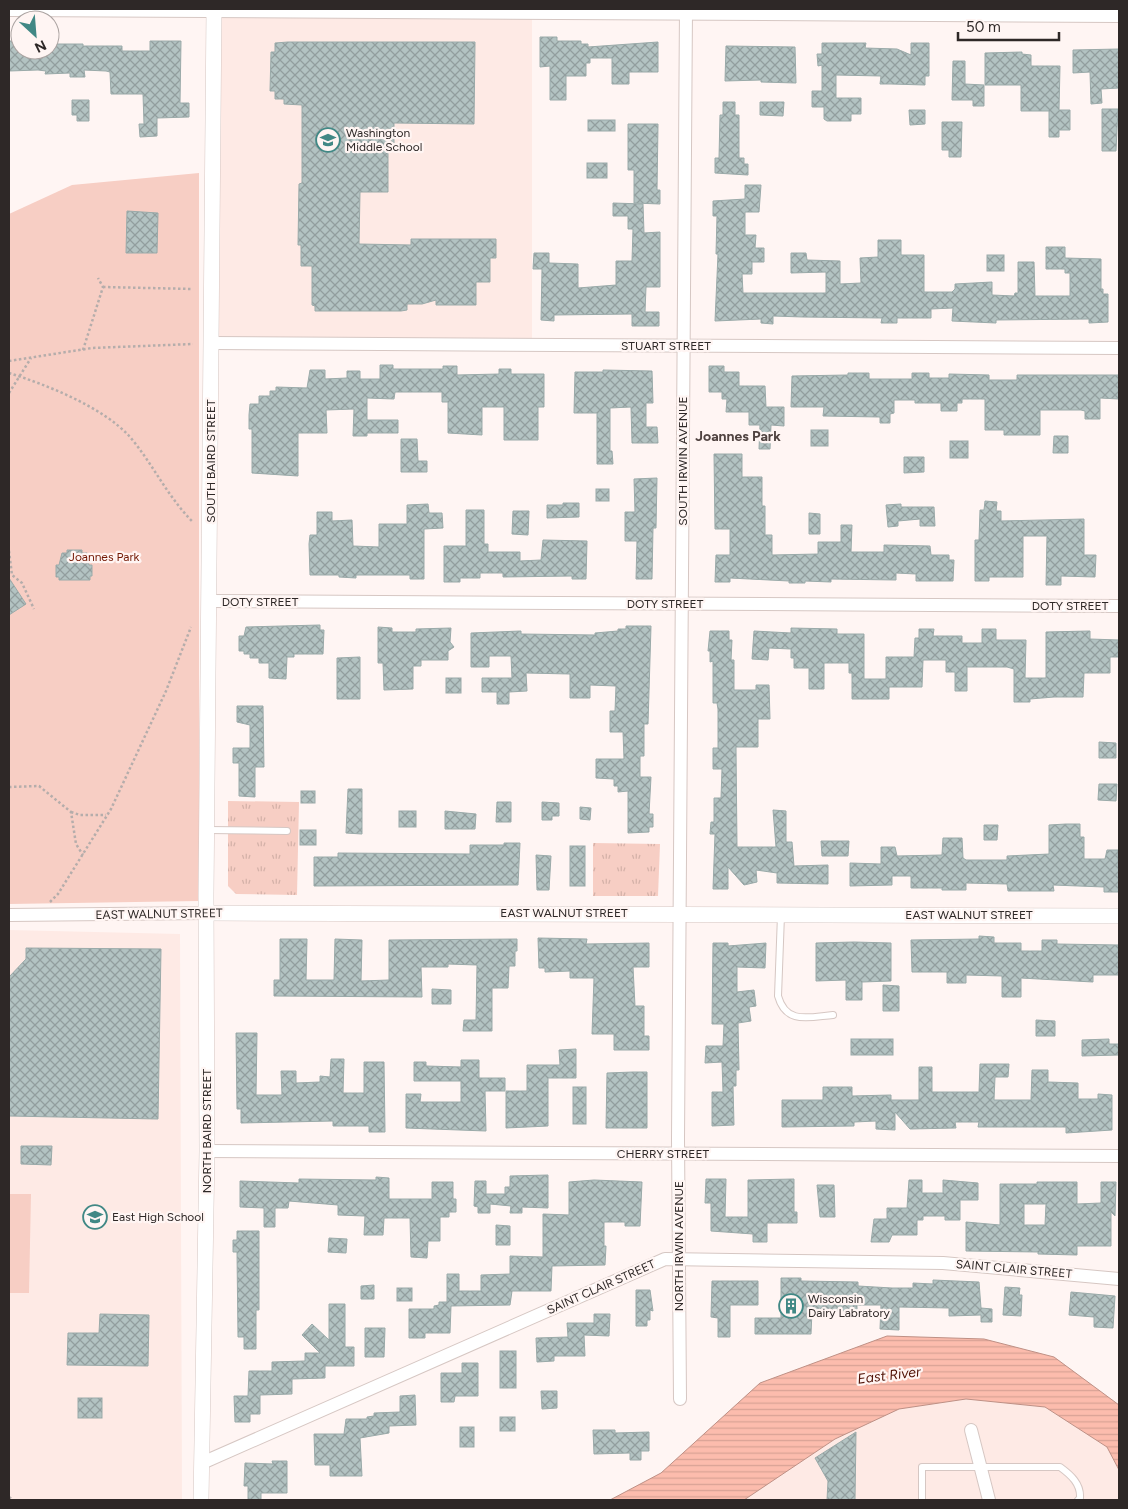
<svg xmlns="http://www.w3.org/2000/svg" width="1128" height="1509" font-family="Figtree,sans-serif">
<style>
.built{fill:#feeae5}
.grass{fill:url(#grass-tufts)}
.park{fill:#f7cec4}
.water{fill:url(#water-rules);stroke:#be9085}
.building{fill:url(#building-cross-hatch);stroke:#9aaaa9;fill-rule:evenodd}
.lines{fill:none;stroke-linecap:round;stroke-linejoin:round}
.service-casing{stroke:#d6c7c3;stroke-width:8}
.minor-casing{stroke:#d6c7c3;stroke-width:14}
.tertiary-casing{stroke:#d6c7c3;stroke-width:16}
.path{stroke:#b5adab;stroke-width:2.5;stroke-dasharray:2.5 2.5;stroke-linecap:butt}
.service{stroke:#fff;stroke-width:6}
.minor{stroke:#fff;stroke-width:12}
.tertiary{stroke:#fff;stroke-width:15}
.labels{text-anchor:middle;stroke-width:4.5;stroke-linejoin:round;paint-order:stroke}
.poi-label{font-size:12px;fill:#2e2827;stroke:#fff5f3;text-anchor:start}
.street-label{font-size:12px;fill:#2e2827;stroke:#fff5f3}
.park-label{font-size:12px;fill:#731804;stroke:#fff5f3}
.neighbourhood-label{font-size:14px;font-weight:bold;fill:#504340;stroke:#fff5f3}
.water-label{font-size:14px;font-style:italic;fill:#501105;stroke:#fff5f3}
</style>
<defs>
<pattern id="grass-tufts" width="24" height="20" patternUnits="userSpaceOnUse" patternTransform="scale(1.25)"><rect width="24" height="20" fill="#f7cec4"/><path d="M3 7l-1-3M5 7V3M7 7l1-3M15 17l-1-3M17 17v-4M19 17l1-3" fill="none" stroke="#d4b1a8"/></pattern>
<pattern id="water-rules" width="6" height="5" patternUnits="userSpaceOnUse" patternTransform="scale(1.25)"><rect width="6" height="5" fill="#fcbcad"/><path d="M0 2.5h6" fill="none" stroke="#d8a295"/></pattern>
<pattern id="building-cross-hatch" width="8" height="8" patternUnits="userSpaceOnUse" patternTransform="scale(1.25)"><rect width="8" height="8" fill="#b3c3c2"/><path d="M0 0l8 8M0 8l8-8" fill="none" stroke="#929e9e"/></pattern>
</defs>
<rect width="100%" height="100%" fill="#fff5f3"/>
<g class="built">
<path d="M214 12 532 13V345L212 343Z"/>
<path d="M9 930 180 934 182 1500H9Z"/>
<path d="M966 1399 1044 1407 1107 1447 1119 1470V1500H744L835 1439 899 1409Z"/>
</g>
<g class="grass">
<path d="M228 801 299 802 297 895 236 894 228 886Z"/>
<path d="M593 843 660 844 658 896H593Z"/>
</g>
<g class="park">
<path d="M199 173V901L9 904V214L72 185Z"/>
<path d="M9 1194H31L29 1293H9Z"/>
</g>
<path class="water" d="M887 1336 984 1339 1054 1357 1119 1405V1470L1107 1447 1045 1407 966 1399 899 1409 835 1439 744 1500H610L661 1473 760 1383Z"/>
<g class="building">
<path d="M540 37H557V41H581V44H588V47L658 42V72H629V84H612V58H590V63H586V76H566V100H550V66L540 67Z"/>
<path d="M9 41H20V50H50V44H83V46H122V51H150V41H181L180 103H189V117L157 118V136L140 137 139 124H144L143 94H111L110 72 106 71 84 70 85 77H70V73L45 74 46 71 38 70 9 71Z"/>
<path d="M288 42H475L474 124 394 123V151H388V192H360L359 244 411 245V239H496V258H490V282H476V305H436V300L422 304H407V310L401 311H315V306L312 305V266H301V245H298L299 184 302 183V105L284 104V99H275V91H270L271 52H275V43Z"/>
<path d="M822 43H866L865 48 897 49 911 55V43H929V76H925V85L891 84H880L881 76 836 75V98H861V114H851V121H827L824 119V107H812V91H822V65L818 66 817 54H822Z"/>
<path d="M726 46 795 47 796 83 761 82V80L725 81Z"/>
<path d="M1119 49V88L1101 89 1102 103 1091 104 1090 72 1073 73V50Z"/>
<path d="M1022 52V54L1031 55V66H1060L1059 110H1070V130H1059V137H1049V111H1021V85H985V53Z"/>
<path d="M953 61H965V84L984 85V106H973V100H952Z"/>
<path d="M72 100H89V121H77V115H72Z"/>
<path d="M723 102H735V115H739V158H744V164H748V175L715 173V158H719L720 115H723Z"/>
<path d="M760 102H784L783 116 760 115Z"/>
<path d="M1102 109H1118L1116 151H1102Z"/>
<path d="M909 110H925V124L910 125Z"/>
<rect x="588" y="120" width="27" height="11"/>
<path d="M942 122H962L961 157H949V150H942Z"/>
<path d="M628 124H658L657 190H660V204L634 203V170H628Z"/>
<rect x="587" y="163" width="20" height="15"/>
<path d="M745 185H761L759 212H745V235H756L755 248H764V262H752V274H742L743 293H826V272L791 273V253H806L807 260 840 261V284L861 283 860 258 878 257V240H901V255H924V292H952L955 289V284L992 282V295L1014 296 1015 293H1018V262H1034L1035 296H1070V273H1065V269H1046V247H1065V258L1101 259V289H1103V294H1108V322L1089 323V319L996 320V323L952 321 953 308 931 309V318H897V323H881L882 318 803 317 773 316V324L761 323V319L715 321 718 254H716L717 216H713V201L745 199Z"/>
<path d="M613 203 643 204 644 233 660 232V287H646L645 312H659V326H632V314L554 315V321L541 320 542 269H533L534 253H549V263L578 264V288L616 285V261H632L633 229H628V216H613Z"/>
<path d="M127 211 158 213 157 253H126Z"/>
<rect x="987" y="255" width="17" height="16"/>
<path d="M380 365H393V369H443V366H457V375L499 374V369H511V374H544V407H538V440H504V407H482V435L448 433V402H442V392H395L394 399 367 398V420H398V433H367V436H353L354 409 326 410 327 433H298V476L252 473V429H249V415L250 404H259V396H270V391H276V387L307 388 310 370H325V379L347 378V371H360V379H380Z"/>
<path d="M709 366H724V372H739V386H765L766 407H784V426L771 425 770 449H759L760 425H749V412H726L727 399H722V392H709Z"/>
<path d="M603 370 652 371 653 403H646V427H657L658 443H632L631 407 610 408V451H612L613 464H597V413H574L575 372H603Z"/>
<path d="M848 373H869V379H912V373H929V378H949V374L989 375V380H1017V375H1119V399L1100 398V419H1085V411L1081 410H1040V435H1004V430H985V399H962V403H957V411H941V403H915V400H894V413L890 414V423H880V417L823 416 824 407H791L792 376 848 375Z"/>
<rect x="811" y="430" width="17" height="16"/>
<path d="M1054 436H1068V453H1053Z"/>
<path d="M401 439H417L418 461H427V472H401Z"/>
<rect x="950" y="441" width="18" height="17"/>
<path d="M714 454H742V477H762V506H765V535H772V555L818 554V542H841V525H852L851 552H884V545L930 546 931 555H949V560H954L953 581H916V574L896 573V580L831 579V582L805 581V583H789V581L730 578V582H715L716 555H730V529H715Z"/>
<path d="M904 457H924V472L904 473Z"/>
<path d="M657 478 656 528H653L652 579H636L637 541H625V512H635L634 479Z"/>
<rect x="596" y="489" width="13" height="12"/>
<path d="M985 501 997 502 996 511H1001V521L1084 519V555H1096L1095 577 1061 576V585H1046L1047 536H1023V577H989V581H975V540H979L980 510H984Z"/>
<path d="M563 503H579V517L547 518V505H563Z"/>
<path d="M428 504 429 513H442L443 528 424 529V579H410V575H356V578L339 577V575H310L309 544 310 535H317V512H332V521L352 520 353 546 379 547V524H407V505Z"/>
<path d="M901 504V507H934L935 526H920V519L898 521V526L888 527 886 505Z"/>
<path d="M466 510H484V544H488V552H520V561L541 560 543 540 587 541 586 579H572V576L503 577V573H480V578H460V582H444V546H466Z"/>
<path d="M513 511H529L528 535 512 534Z"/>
<path d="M809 513 820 514V534H809Z"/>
<path d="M67 550H82V553H87L89 565H92V576H90V580H59V577H56V565H59L62 553H67Z"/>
<path d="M9 578 26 604 9 615Z"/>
<path d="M320 625V630H324L323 654H294V657H287L286 679 269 678V663H259V658H250V654H244V651H239V636H244L246 627Z"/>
<path d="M626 626H651L648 724H644V756H640V777H651L649 814H653V827H649V832L628 833V791L618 792V786H614V779L596 778V759H624L623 732H610V711H615L616 686 590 685V698H570V674L526 673 527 691 509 692V704H497V692H482V678H512L511 656H489V667H471V633L521 631V634L595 635V633L618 631V629H626Z"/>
<path d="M378 627 392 628V632H416V629L451 628 450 642 454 647 448 651V660H421V666H413V689L384 690 383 663H378Z"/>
<path d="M791 628 837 629V634H864V679H886V657H914L915 638H919V629H934L933 636H962V643H982V629H996V640H1026L1025 678H1046V632L1090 631V639L1119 640V657H1110V673H1084L1083 697H1054L1030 699V702H1014V669L1007 667H967V691H955V672H946V660H923L922 687H889V699H852V673H849V663H824V689H809V668H794V658H791V649L769 648 768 660 752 659 754 631 791 633Z"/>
<path d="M710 631H729V640H732L731 660H734V690H756V685H769L770 719H758V747H736L737 847H776L773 810 786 811V842H792L794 866 828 865V884L777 883V873L756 870 757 882 744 885 728 867V889H713L715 834H710L711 822H714V798H721L722 769H713V748H718V709L717 703H713V661L710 662V651H708Z"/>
<path d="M360 657V699H337V658Z"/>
<rect x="446" y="678" width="15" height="15"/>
<path d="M237 706H263L264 767H255V797L239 796V763H233V748H250V725L237 722Z"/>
<path d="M1099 742 1116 743V758H1099Z"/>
<path d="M1099 784H1117L1116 801 1098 800Z"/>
<path d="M348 789H362V834L346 833Z"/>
<rect x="301" y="791" width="14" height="12"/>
<path d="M497 802H511V822H496Z"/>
<path d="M542 802 559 803V816H552V820H542Z"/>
<path d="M580 807 591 808 590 820 580 819Z"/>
<rect x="399" y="811" width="17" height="16"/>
<path d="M445 811 476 814 475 829H445Z"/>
<path d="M1066 824H1080V837H1084V859H1105L1107 850H1118L1119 892H1104V887L1053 885 1054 891H1008L1007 884 966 883V890H942V888H911V876H892V885L850 886V863L881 864V847H895L897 856 942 855 943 838H962L963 858 966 860H1007V856L1049 854V825Z"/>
<path d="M984 825H998L997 840H984Z"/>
<rect x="300" y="830" width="16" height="15"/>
<path d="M821 841H849L848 856H822Z"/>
<path d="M504 843H520L518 885 314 886V857H338V853L470 854V845H504Z"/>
<rect x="570" y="846" width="15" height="40"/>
<path d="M536 855 551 856 549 890H537Z"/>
<path d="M979 936 994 937V943H1021V951H1042V940H1057V944L1119 945V975H1093V982L1021 978V997H1002V976L966 975V983H947V972H912L911 940 979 939Z"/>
<path d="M538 938 587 939 586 944 649 943V967H633L635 1006H644V1036H649V1050H614V1034H592L594 978H570V971L545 972V968H539Z"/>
<path d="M280 939H307L306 980H334L335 939 362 940 361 981 389 980V940L517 939V951H515V966H509L508 988H492V1031H463L464 1020H476L477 965 448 964V967H421L422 997 274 996V980H280Z"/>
<path d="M854 942 891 943V981L862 982V1000H846V980L816 981V943Z"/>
<path d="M713 943H728V946L766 943 765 968 737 967V992L754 990 756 1006 749 1007 751 1021 738 1023 739 1070H736V1086H733L734 1125 712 1126V1092H723L722 1062 705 1063 706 1046H723L724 1024H712Z"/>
<path d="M26 948 161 949 158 1119 9 1116V977L26 959Z"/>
<path d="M883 985 899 986V1011H883Z"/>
<path d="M432 989 451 990V1004H432Z"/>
<path d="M1036 1020 1055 1021V1036H1036Z"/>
<path d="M236 1033H257L256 1095H282L281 1071H296V1083L320 1082V1076L330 1077 331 1059H344L343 1093H364V1062H384L385 1132H369V1126H333V1121L241 1123V1109H237Z"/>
<rect x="851" y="1039" width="42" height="16"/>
<path d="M1109 1039V1044H1119V1055L1082 1056V1040Z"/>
<path d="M576 1049V1078H548V1126L506 1128V1091H527V1065H560L559 1050Z"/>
<path d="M461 1060H479V1078H505V1091H485L486 1131 406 1128V1094H421L420 1102H461V1081H414V1062H426V1066L461 1067Z"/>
<path d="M980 1064H1009L1008 1077H995L994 1100H1031L1032 1070H1048V1082L1078 1083V1099H1098V1094L1112 1095V1130L1066 1133V1127H978L979 1122H955L956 1128 910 1129 895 1112V1130L876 1129V1121L854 1122V1126L782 1127V1100H823V1087H852V1096L891 1095V1100H919V1067H932V1092H979Z"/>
<path d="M633 1072H647V1128H606L607 1073Z"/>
<rect x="573" y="1087" width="13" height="37"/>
<path d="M21 1146H52L51 1165 21 1164Z"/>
<path d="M548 1175V1208L522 1207V1213H510L511 1206 490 1204V1213H478V1207L474 1206 475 1181H486V1194H505V1187H510V1176Z"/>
<path d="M376 1177 389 1178V1199H432V1182H453V1199H456V1212H449V1217H440V1241H428L427 1258 411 1257 410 1218H384L383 1235H364L365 1216 338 1215V1205L289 1201 288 1208H275V1227H264V1208L240 1207V1181L299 1183V1179L376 1180Z"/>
<path d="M706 1179H726L725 1217H748V1180L794 1179V1212H797V1223H767V1242H753V1234L711 1231V1203H705Z"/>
<path d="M594 1180 642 1182 640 1226H625V1222H604V1246H606L605 1265 552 1266 551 1291H512L510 1305 451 1306 450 1333H425V1338H409V1309H434V1306L439 1305V1302H447V1274H459V1291H481V1275L510 1274V1256L543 1257V1214L569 1215V1182Z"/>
<path d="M909 1180H922V1193H943V1180L978 1183V1200H960V1220H945V1216H923V1220H917V1235H892L889 1242H871L874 1219H887V1208H907Z"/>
<path d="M1037 1182H1077V1204L1101 1203V1182H1116L1115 1216 1111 1212V1246H1077V1255L1038 1254V1252L966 1251V1222L1000 1225V1184H1037ZM1024 1204H1046L1045 1225H1024Z"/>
<path d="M817 1185H834L835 1217H820Z"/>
<path d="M496 1225 510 1226V1245H496Z"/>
<path d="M237 1231H259V1310H256V1349H244V1337H238L237 1252H233V1240H237Z"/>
<path d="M329 1238 347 1239 346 1253 328 1252Z"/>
<path d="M781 1278H801V1281L858 1282V1286L892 1288H913V1283L933 1284V1280L979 1282 981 1308 992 1309V1322H981V1315L949 1316V1308L899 1307V1330L880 1329 881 1305H857V1311H812L811 1334H755V1318H781Z"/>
<path d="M712 1281H758V1305H730V1337H718V1318L711 1317Z"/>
<path d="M374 1285V1299H361V1286Z"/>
<path d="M1005 1287 1020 1288 1019 1295H1022L1021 1316 1003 1315Z"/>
<rect x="397" y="1288" width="15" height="13"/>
<path d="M636 1290H650L653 1311 650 1310V1320H647V1326H636Z"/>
<path d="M1071 1292 1115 1296 1113 1328 1094 1327V1317L1069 1315Z"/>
<path d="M329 1304H345V1347H354V1366H325V1378L292 1379V1394L260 1395V1414H250V1422H235L234 1396H248L249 1371H272V1362L305 1361V1353H320L302 1335 312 1324 329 1340Z"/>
<path d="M100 1314 149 1315 148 1366 67 1365 68 1333H99Z"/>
<path d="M594 1314H610L609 1336 584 1335 585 1356H554V1361L537 1362 536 1338 568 1337 567 1323H594Z"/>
<path d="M365 1328H385L384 1357H365Z"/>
<rect x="500" y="1351" width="16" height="37"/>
<path d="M462 1363H478V1396H455L454 1402H441V1373H462Z"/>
<path d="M541 1391H557V1408L542 1409Z"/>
<path d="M415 1395 416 1425 389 1426V1433L360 1438 362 1476H330V1465H315L314 1434H344L346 1419H367V1417L374 1416V1413L400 1412V1396Z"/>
<rect x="78" y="1398" width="24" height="20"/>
<rect x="500" y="1417" width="15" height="14"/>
<rect x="460" y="1427" width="14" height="20"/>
<path d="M593 1430H615V1433L649 1432V1451H641V1460H630V1453L594 1454Z"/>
<path d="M856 1432 855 1500H827L828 1481 815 1458Z"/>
<path d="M272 1461H287V1493H261V1500H248V1486H244L245 1463 273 1464Z"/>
</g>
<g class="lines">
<g class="service-casing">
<g id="service">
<path d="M207 830 287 831"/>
<path d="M781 915 778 996C786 1025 809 1017 833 1015"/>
<path d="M922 1500V1467H1060C1071 1475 1081 1484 1080 1498L1078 1500"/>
</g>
</g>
<g class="minor-casing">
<g id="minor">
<path d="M9 10 1119 16"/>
<path d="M212 343 1119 348"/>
<path d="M210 601 1119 606"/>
<path d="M9 915 206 913"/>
<path d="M207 1151 1119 1156"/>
<path d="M680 1399 678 1139 686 9"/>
<path d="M971 1430 989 1500"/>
<path d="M202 1463 665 1259 943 1263 1119 1279"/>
</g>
</g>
<g class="tertiary-casing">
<g id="tertiary">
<path d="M206 913 1119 916"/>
<path d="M201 1500 207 1151 206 896 214 9"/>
</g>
</g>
<g class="path">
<path d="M103 287 193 289"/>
<path d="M83 350 103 287 98 278"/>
<path d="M9 361 92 348 193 344"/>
<path d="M9 373C47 385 103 407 130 437 153 464 167 496 192 521"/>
<path d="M9 393 31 358"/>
<path d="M9 551 12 575 22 583 34 609"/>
<path d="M9 787 39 786 71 812 76 844 83 855"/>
<path d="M71 812 80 815H106"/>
<path d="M50 902 58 894 111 809 166 691 191 627"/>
<path d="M9 1497 13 1500"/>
</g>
<use href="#service" class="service"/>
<use href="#minor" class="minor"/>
<use href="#tertiary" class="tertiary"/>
</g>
<defs>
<g id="school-ring" transform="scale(1.25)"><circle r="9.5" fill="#fff5f3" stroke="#418885" stroke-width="1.5"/><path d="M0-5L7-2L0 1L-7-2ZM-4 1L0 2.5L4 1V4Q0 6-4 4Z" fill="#418885"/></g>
<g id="building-ring" transform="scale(1.25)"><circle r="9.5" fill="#fff5f3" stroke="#418885" stroke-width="1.5"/><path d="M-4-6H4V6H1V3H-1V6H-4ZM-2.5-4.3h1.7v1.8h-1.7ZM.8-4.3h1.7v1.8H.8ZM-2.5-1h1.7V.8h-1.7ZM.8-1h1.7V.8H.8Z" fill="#418885"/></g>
</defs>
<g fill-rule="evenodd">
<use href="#school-ring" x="328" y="140"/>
<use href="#school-ring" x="95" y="1217"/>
<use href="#building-ring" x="791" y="1306"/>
</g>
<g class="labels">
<g class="poi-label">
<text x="346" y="137">Washington<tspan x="346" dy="14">Middle School</tspan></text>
<text x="112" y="1221">East High School</text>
<text x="808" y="1303">Wisconsin<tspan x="808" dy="14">Dairy Labratory</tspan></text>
</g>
<g class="street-label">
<text x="666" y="350">STUART STREET</text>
<text transform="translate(211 461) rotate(-90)" y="4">SOUTH BAIRD STREET</text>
<text transform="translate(683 461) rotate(-90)" y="4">SOUTH IRWIN AVENUE</text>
<text x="260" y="606">DOTY STREET</text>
<text x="665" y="608">DOTY STREET</text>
<text x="1070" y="610">DOTY STREET</text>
<text x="564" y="917">EAST WALNUT STREET</text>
<text transform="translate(159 914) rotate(-1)" y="4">EAST WALNUT STREET</text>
<text x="969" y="919">EAST WALNUT STREET</text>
<text transform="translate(207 1131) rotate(-90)" y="4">NORTH BAIRD STREET</text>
<text x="663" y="1158">CHERRY STREET</text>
<text transform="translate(679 1246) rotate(-90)" y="4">NORTH IRWIN AVENUE</text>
<text transform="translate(1014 1269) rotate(5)" y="4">SAINT CLAIR STREET</text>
<text transform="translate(601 1287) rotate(-24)" y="4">SAINT CLAIR STREET</text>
</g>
<g class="park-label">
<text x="104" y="561">Joannes Park</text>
</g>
<g class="neighbourhood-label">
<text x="738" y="441">Joannes Park</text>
</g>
<g class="water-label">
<text transform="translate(889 1375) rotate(-7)" y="5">East River</text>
</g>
</g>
<rect width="1128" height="1509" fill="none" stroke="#2e2827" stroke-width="20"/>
<g transform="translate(35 35) rotate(154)"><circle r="24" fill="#fff5f3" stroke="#aba3a1"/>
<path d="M0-4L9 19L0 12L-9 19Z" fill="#418885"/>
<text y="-8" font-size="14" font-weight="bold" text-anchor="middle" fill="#2e2827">N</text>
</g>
<path d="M958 32v8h101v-8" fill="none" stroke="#2e2827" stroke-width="2.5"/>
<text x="966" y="32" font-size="15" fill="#2e2827" stroke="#fff5f3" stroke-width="4" paint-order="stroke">50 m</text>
</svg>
